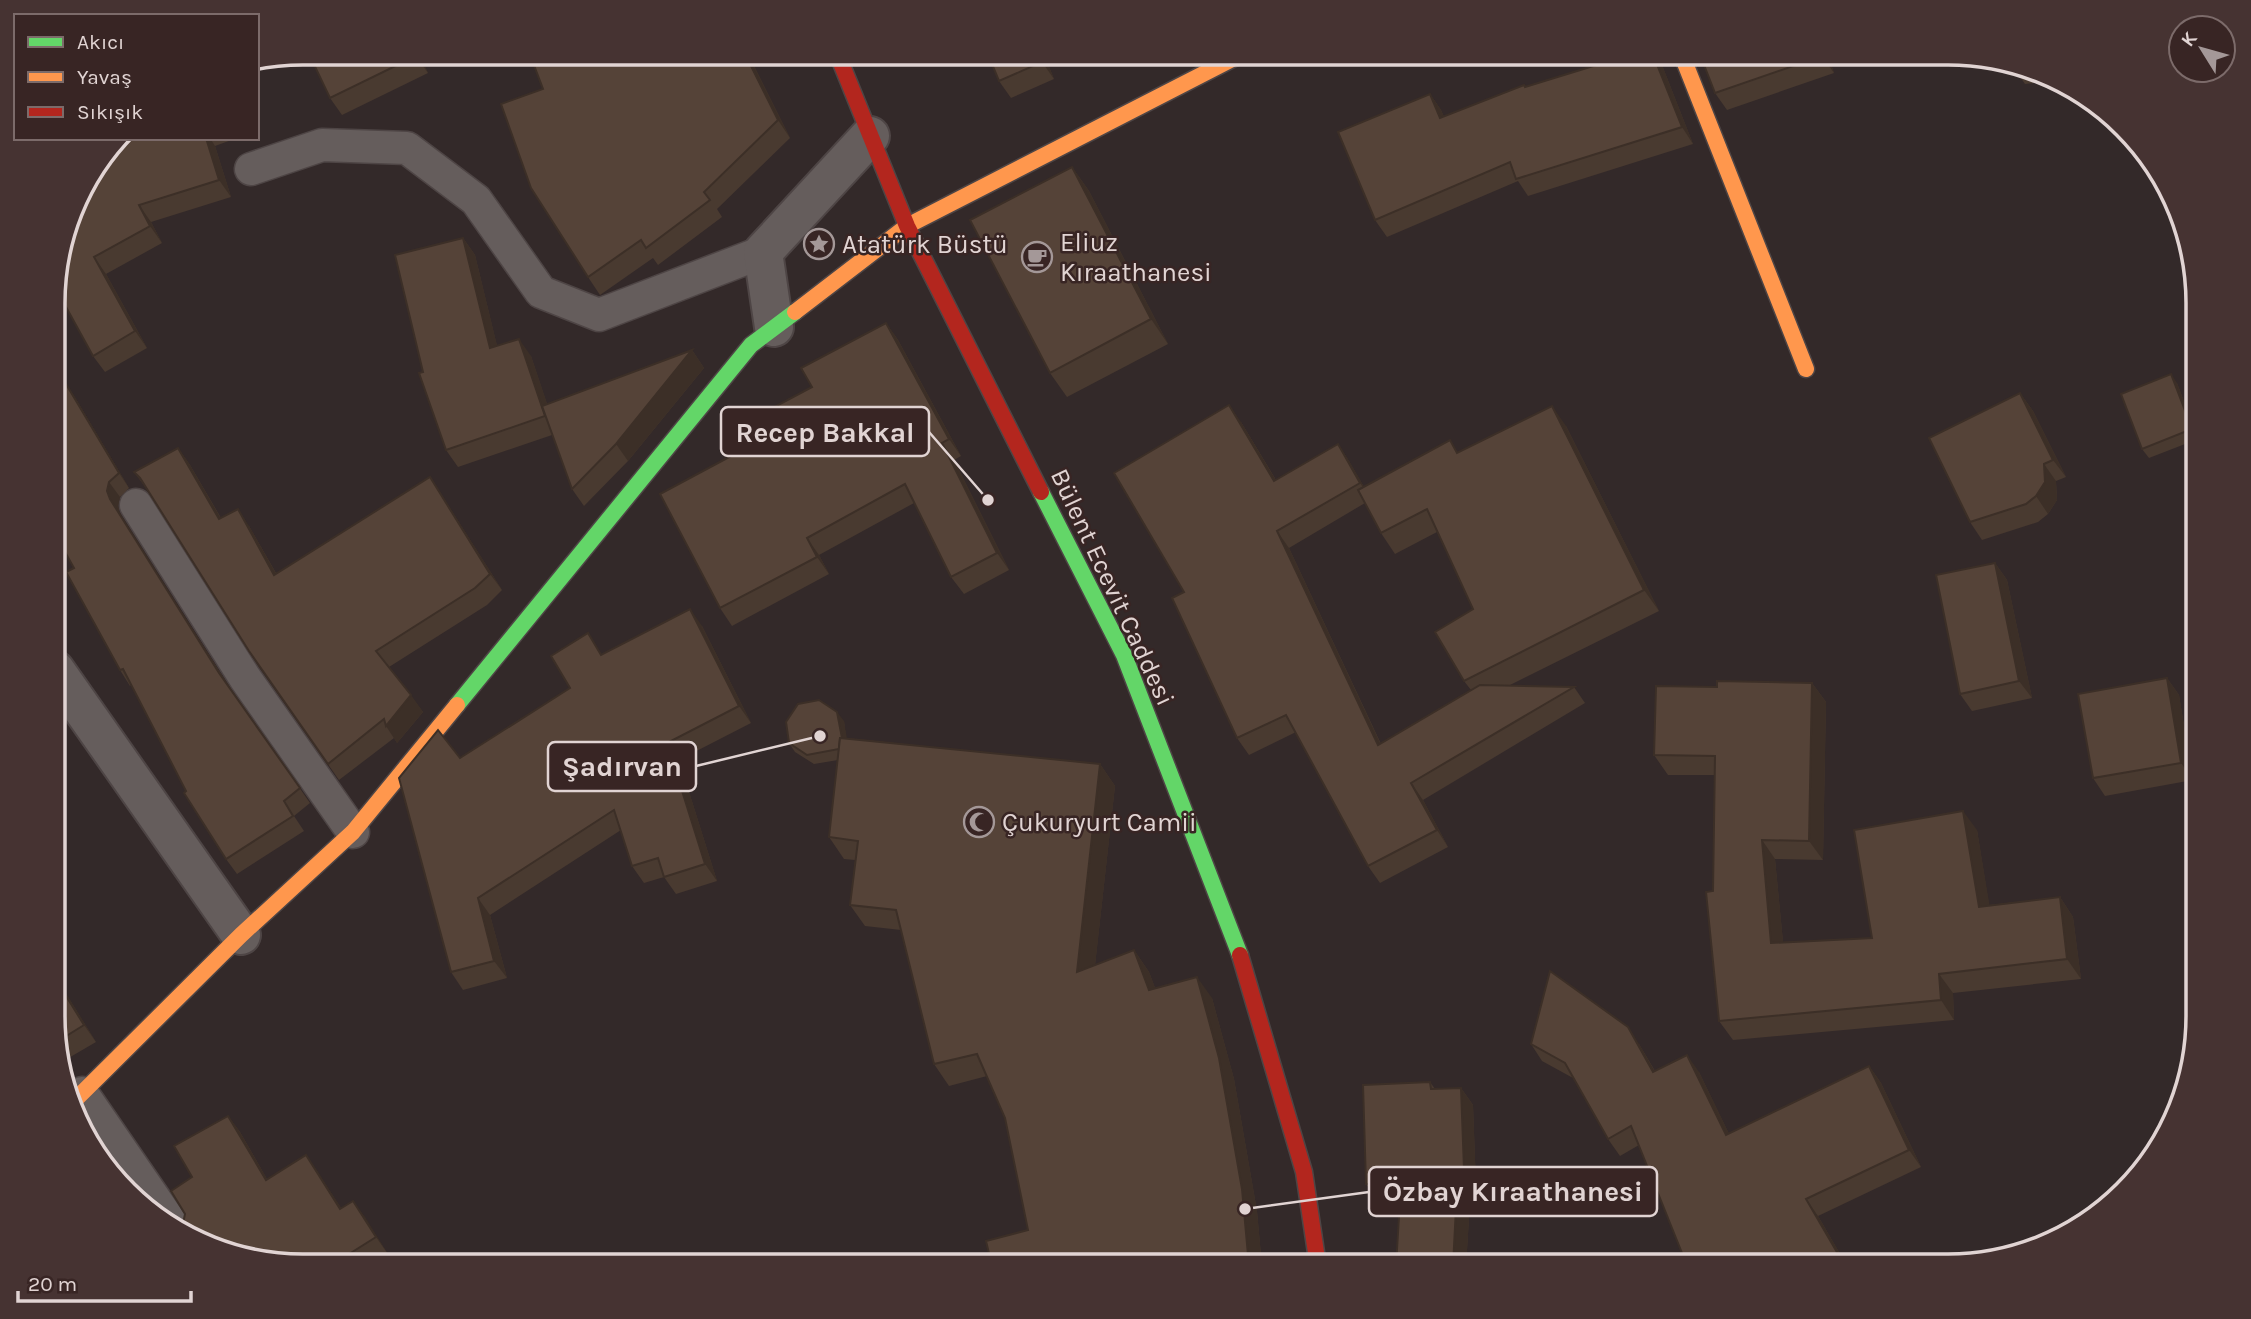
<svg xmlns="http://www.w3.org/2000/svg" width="2251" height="1319" font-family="Karla,sans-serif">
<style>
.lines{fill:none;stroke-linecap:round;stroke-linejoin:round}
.lane-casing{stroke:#4e4545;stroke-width:35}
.street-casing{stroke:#4e4545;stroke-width:42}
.fast-casing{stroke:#4e4545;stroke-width:19}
.slow-casing{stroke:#4e4545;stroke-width:19}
.jam-casing{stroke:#4e4545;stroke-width:19}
.lane{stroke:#655d5c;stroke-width:32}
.street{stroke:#655d5c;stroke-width:38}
.fast{stroke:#63d668;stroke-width:16}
.slow{stroke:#ff974d;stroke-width:16}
.jam{stroke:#b3261e;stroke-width:16}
.wall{fill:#493a30;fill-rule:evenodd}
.shaded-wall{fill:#3c2f27}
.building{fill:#554338;stroke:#3c2f27;stroke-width:2}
.labels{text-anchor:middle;stroke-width:5;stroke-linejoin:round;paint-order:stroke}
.poi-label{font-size:26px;fill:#e1d4d3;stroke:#382524;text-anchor:start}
.street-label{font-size:26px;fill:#e1d4d3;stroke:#382524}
.rim{fill:none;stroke:#e1d4d3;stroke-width:3.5}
.leader{fill:none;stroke:#e1d4d3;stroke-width:2.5}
.callout-dot{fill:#e1d4d3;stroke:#382524;stroke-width:2.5}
.callout{fill:#382524;stroke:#e1d4d3;stroke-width:2.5}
.callout-label{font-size:28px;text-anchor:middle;font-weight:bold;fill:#e1d4d3}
</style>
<rect width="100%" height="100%" fill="#332929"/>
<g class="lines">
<g class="lane-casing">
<g id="lane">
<path d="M251 169 322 145 407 148 476 200 541 292 599 315 763 252"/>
<path d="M136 505 245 678 353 832"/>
<path d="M82 1093 178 1233"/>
</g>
</g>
<g class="street-casing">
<g id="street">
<path d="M774 327 763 252 870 136"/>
<path d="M55 670 241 935"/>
</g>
</g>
<g class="fast-casing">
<g id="fast">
<path d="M1041 492 1124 655 1240 955"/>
<path d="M457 705 751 345 795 312"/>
</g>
</g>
<g class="slow-casing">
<g id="slow">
<path d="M1681 53 1806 369"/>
<path d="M795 312 907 226 1244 53"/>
<path d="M74 1101 241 935 353 832 457 705"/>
</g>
</g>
<g class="jam-casing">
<g id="jam">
<path d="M837 53 907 226 1041 492"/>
<path d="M1240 955 1304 1172 1318 1266"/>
</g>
</g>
<use href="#lane" class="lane"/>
<use href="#street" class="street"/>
<use href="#fast" class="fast"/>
<use href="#slow" class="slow"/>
<use href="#jam" class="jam"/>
</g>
<g class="wall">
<path d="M308 52H418L428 73 342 115 330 98Z"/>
<path d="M747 52 790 138 717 209 722 217 658 265 653 258 600 295 588 277 543 89Z"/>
<path d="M987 52H1043L1054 79 1011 98 999 81Z"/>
<path d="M1827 52 1834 73 1727 110 1715 93Z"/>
<path d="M1629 55 1660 60 1693 144 1528 196 1518 181 1387 237 1375 220 1430 94 1441 110 1444 117 1526 87Z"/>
<path d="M2016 71 2053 81 2025 84Z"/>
<path d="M119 138H237L215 146 231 197 151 222 162 243 106 274 147 348 105 372 93 356 55 287Z"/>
<path d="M1072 167 1089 191 1168 344 1067 397 1050 373Z"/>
<path d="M463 238 475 255 497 346 531 356 547 404 692 350 704 368 628 461 584 506 572 489 552 435 458 467 446 450 423 372Z"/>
<path d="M886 323 898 340 961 456 954 460 1009 570 964 594 951 577 914 503 819 555 829 574 732 626 720 608 761 440 812 387Z"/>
<path d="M2177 383 2198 439 2149 458 2142 449Z"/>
<path d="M66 384 76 399 129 488 120 497 118 506 120 515 230 688 310 803 294 816 304 831 237 874 226 859 186 791 131 685 130 686 120 670 74 568Z"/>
<path d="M2020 393 2033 411 2066 477 2056 481 2057 500 2048 514 2038 522 1982 540 1970 522Z"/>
<path d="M1241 422 1276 480 1338 444 1349 461 1364 487 1459 453 1566 426 1659 611 1510 685 1574 687 1585 703 1423 800 1448 847 1380 883 1368 866 1296 732 1249 755 1237 738 1184 592ZM1365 503 1381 533 1395 554 1437 532 1473 609 1464 681 1471 690 1381 744 1289 548Z"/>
<path d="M178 448 190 465 221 518 249 526 276 573 441 494 502 590 487 605 389 667 423 712 397 743 394 738 339 780 249 651 149 492 134 472Z"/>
<path d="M1995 563 2007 580 2032 698 1972 711 1960 694Z"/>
<path d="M702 626 751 723 679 760 717 881 676 894 664 877 644 883 632 866 621 830 490 915 507 978 463 990 451 972 460 758 570 688 602 654Z"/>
<path d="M2167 678 2179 695 2193 780 2105 796 2093 778Z"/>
<path d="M1812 683 1826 702 1823 860 1775 859 1783 942 1872 938 1977 830 1989 905 2060 897 2073 917 2081 979 1953 993 1954 1020 1733 1040 1719 1021 1713 891 1715 775H1668L1654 755 1717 687Z"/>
<path d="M844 721 846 738 1100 764 1115 786 1095 965 1134 950 1149 972 1155 988 1212 998 1234 1079 1257 1211 1262 1266H992L1028 1230 1005 1118 987 1076 949 1086 934 1064 901 930 865 926 850 905 855 860 844 859 829 837 838 760 814 764 795 752 789 743Z"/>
<path d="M55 976 96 1042 60 1063 55 1049Z"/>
<path d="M1531 1044H1639L1655 1071 1699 1072 1729 1134 1869 1066 1881 1083 1921 1167 1818 1216 1847 1266H1688L1639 1145 1620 1156 1608 1139 1573 1078 1542 1061Z"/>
<path d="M1430 1082 1435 1089 1461 1088 1473 1105 1476 1186H1471L1466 1266H1396L1400 1200 1378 1201 1366 1184Z"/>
<path d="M228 1116 240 1132 267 1179 306 1155 341 1208 353 1201 388 1254 368 1266H302L177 1231 183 1224 192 1177Z"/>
</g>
<g class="shaded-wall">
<path d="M414 52H418L428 73 416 56Z"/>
<path d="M744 52H747L790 138 778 120Z"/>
<path d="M1038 52H1043L1054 79 1042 62Z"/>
<path d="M1652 52H1660V60L1693 144 1682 127Z"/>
<path d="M1821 52H1827L1834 73 1822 56Z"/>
<path d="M1430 94 1441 110 1452 135 1440 118Z"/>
<path d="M206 138H210L215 146 231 197 219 180Z"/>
<path d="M1072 167 1089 191 1168 344 1151 319Z"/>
<path d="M139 205 151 222 162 243 150 226Z"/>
<path d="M463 238 475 255 502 366 490 348Z"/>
<path d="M94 257 106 274 147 348 135 331Z"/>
<path d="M886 323 898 340 961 456 949 439Z"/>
<path d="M519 339 531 356 557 433 545 416Z"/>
<path d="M692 350 704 368 628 461 616 444Z"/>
<path d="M2171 374 2177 383 2198 438 2192 429Z"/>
<path d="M66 384 76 399 129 488 119 473Z"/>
<path d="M2020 393 2033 411 2066 477 2053 460Z"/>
<path d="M1229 405 1241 422 1286 497 1274 481Z"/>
<path d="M1552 406 1566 426 1659 611 1644 590Z"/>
<path d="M942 443 954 460 1009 570 997 553Z"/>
<path d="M1338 444 1349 461 1371 499 1360 483Z"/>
<path d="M178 448 190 465 231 536 219 519Z"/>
<path d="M2044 464 2056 481 2057 500 2048 514 2036 496Z"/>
<path d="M430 477 441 494 502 590 490 574Z"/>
<path d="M109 482 120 497 118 506 120 515 230 689 110 499 107 491Z"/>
<path d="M238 509 249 526 286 591 274 575Z"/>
<path d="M1277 531 1289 548 1389 762 1378 745Z"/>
<path d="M807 538 819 555 829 574 817 557Z"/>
<path d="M1995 563 2007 580 2032 698 2019 681Z"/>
<path d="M690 609 702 626 751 723 739 706Z"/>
<path d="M2167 678 2179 695 2193 780 2181 763Z"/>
<path d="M1812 683 1826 702 1823 860 1809 841Z"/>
<path d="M411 695 423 712 397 743 386 726Z"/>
<path d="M837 712 844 721 850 757 843 748Z"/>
<path d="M667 743 679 760 717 881 705 864Z"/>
<path d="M1100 764 1115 786 1092 993 1077 972Z"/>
<path d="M1411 783 1423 800 1448 847 1437 830Z"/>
<path d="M1963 811 1977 830 1993 926 1979 907Z"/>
<path d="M1762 840 1775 859 1785 962 1771 943Z"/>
<path d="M2060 897 2073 917 2081 979 2067 959Z"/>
<path d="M478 898 490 915 507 978 494 961Z"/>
<path d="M1134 950 1149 972 1164 1011 1149 990Z"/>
<path d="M1939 974 1953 993 1954 1020 1941 1000Z"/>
<path d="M55 976 96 1042 84 1025 55 978Z"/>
<path d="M1197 977 1212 998 1234 1079 1257 1211 1262 1266H1249Z"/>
<path d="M1628 1027 1639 1044 1665 1089 1653 1072Z"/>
<path d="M1687 1055 1699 1072 1738 1152 1726 1135Z"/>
<path d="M1869 1066 1881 1083 1921 1167 1909 1150Z"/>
<path d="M1461 1088 1473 1105 1476 1186 1464 1169Z"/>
<path d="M228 1116 240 1132 277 1197 266 1180Z"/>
<path d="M306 1155 318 1172 352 1225 340 1209Z"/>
<path d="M1458 1169 1471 1186 1466 1266H1453Z"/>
<path d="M1806 1199 1818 1216 1847 1266H1845Z"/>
<path d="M353 1201 365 1217 388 1254 376 1237Z"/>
</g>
<g class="building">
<path d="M308 52H414L416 56 330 98Z"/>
<path d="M529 52H744L778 120 704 192 710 200 646 248 641 240 588 277 531 188 501 104 543 89Z"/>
<path d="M987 52H1038L1042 62 999 81Z"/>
<path d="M1628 52H1652L1682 127 1516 179 1510 162 1375 220 1338 132 1430 94 1440 118 1524 85 1525 87 1629 55Z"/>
<path d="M1699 52H1821L1822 56 1715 93Z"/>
<path d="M119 138H206L219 180 139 205 150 226 94 257 135 331 93 356 55 287V270L78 192Z"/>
<path d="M1072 167 1151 319 1050 373 970 220Z"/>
<path d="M463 238 490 348 519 339 545 416 446 450 419 373 423 372 395 255Z"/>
<path d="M886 323 949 439 942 443 997 553 951 577 905 484 807 538 817 557 720 608 660 494 761 440 750 420 812 387 801 368Z"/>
<path d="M692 350 616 444 572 489 542 406Z"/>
<path d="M2171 374 2192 429 2142 449 2121 394Z"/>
<path d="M66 384 119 473 109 482 107 491 110 499 219 673 300 788 284 801 293 816 226 859 184 793 186 791 123 669 120 670 66 572 74 568 55 534V390Z"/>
<path d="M2020 393 2053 460 2044 464 2045 482 2036 496 2026 504 1970 522 1929 438Z"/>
<path d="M1229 405 1274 481 1338 444 1360 483 1277 531 1378 745 1480 685 1574 687 1411 783 1437 830 1368 866 1286 715 1237 738 1172 598 1184 592 1114 473Z"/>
<path d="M1552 406 1644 590 1464 681 1435 632 1473 609 1427 509 1381 533 1358 490 1450 440 1457 453Z"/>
<path d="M178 448 219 519 238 509 274 575 430 477 490 574 475 588 376 651 411 695 386 726 384 719 328 764 249 651 140 478 134 472Z"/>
<path d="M1995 563 2019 681 1960 694 1936 575Z"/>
<path d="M690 609 739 706 667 743 705 864 664 877 658 858 632 866 614 810 478 898 494 961 451 972 399 778 438 730 460 758 570 688 551 656 588 633 601 655Z"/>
<path d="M2167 678 2181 763 2093 778 2078 694Z"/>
<path d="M1717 681 1812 683 1809 841 1762 840 1771 943 1872 938 1854 830 1963 811 1979 907 2060 897 2067 959 1939 974 1941 1000 1719 1021 1706 892 1713 891 1715 756 1654 755 1656 686 1717 687Z"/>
<path d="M819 700 837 712 842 738H840L839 749 807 755 789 743 786 722 798 704Z"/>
<path d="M840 738 1100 764 1077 972 1134 950 1149 990 1197 977 1219 1058 1242 1189 1249 1266H992L986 1241 1028 1230 1005 1118 977 1054 934 1064 896 910 850 905 858 841 829 837Z"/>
<path d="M1550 971 1628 1027 1653 1072 1687 1055 1726 1135 1869 1066 1909 1150 1806 1199 1845 1266H1714L1709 1254 1686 1263 1631 1126 1608 1139 1565 1063 1531 1044Z"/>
<path d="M55 978 84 1025 55 1043Z"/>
<path d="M1430 1082 1431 1089 1461 1088 1464 1169H1458L1453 1266H1396L1401 1183 1366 1184 1363 1085Z"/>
<path d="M228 1116 266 1180 306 1155 340 1209 353 1201 376 1237 330 1266H302L177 1233 176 1231 183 1224 185 1214 171 1191 192 1177 174 1146Z"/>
</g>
<defs>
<g id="sight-ring" transform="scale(1.575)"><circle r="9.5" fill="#382524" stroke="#a49898" stroke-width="1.5"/><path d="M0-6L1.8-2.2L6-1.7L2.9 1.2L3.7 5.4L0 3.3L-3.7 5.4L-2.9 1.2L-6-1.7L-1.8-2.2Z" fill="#a49898"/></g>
<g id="cafe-ring" transform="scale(1.575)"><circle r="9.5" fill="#382524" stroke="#a49898" stroke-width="1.5"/><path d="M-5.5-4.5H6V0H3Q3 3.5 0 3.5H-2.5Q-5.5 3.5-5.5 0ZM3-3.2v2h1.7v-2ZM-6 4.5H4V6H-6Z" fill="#a49898"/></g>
<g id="mosque-ring" transform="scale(1.575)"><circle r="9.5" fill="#382524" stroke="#a49898" stroke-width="1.5"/><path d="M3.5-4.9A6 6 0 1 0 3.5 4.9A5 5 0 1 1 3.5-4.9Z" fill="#a49898"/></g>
</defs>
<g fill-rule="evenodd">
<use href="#sight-ring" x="819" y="244"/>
<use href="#cafe-ring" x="1037" y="257"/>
<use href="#mosque-ring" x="979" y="822"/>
</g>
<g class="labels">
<g class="poi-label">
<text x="1060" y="251">Eliuz<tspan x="1060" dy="30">Kıraathanesi</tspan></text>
<text x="842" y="253">Atatürk Büstü</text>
<text x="1002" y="831">Çukuryurt Camii</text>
</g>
<g class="street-label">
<text transform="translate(1113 587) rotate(65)" y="9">Bülent Ecevit Caddesi</text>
</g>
</g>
<path d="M0 0H2251V1319H0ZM303 65H1948A238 238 0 0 1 2186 303V1016A238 238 0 0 1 1948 1254H303A238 238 0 0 1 65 1016V303A238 238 0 0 1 303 65Z" fill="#463332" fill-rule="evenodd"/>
<path class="rim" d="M303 65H1948A238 238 0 0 1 2186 303V1016A238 238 0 0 1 1948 1254H303A238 238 0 0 1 65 1016V303A238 238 0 0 1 303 65Z"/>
<path class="leader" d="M988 500L929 432M820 736L696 766M1245 1209L1369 1192"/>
<g class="callout-dot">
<circle cx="988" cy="500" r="7"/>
<circle cx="820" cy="736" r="7"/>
<circle cx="1245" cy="1209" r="7"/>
</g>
<g class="callout">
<rect x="721" y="407" width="208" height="49" rx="7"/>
<rect x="548" y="742" width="148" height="49" rx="7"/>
<rect x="1369" y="1167" width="288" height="49" rx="7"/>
</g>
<g class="callout-label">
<text x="825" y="442">Recep Bakkal</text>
<text x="622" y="776">Şadırvan</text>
<text x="1513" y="1201">Özbay Kıraathanesi</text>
</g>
<rect x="14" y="14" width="245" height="126" fill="#382524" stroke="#7c6b6a" stroke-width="2"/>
<rect x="28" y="37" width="35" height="10" fill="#63d668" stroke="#7c6b6a" stroke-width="2"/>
<text x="77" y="49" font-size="21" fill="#e1d4d3">Akıcı</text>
<rect x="28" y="72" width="35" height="10" fill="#ff974d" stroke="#7c6b6a" stroke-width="2"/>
<text x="77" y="84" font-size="21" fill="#e1d4d3">Yavaş</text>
<rect x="28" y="107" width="35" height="10" fill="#b3261e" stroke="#7c6b6a" stroke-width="2"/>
<text x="77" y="119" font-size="21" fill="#e1d4d3">Sıkışık</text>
<g transform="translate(2202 49) rotate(307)"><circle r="33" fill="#382524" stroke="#7c6b6a" stroke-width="2"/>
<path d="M0-5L12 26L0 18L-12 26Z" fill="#a49898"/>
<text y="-10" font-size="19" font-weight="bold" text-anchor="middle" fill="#e1d4d3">K</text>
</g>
<path d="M18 1291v10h173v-10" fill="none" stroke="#e1d4d3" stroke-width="3.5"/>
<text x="28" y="1291" font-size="21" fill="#e1d4d3" stroke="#382524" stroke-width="5" paint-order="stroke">20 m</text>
</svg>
